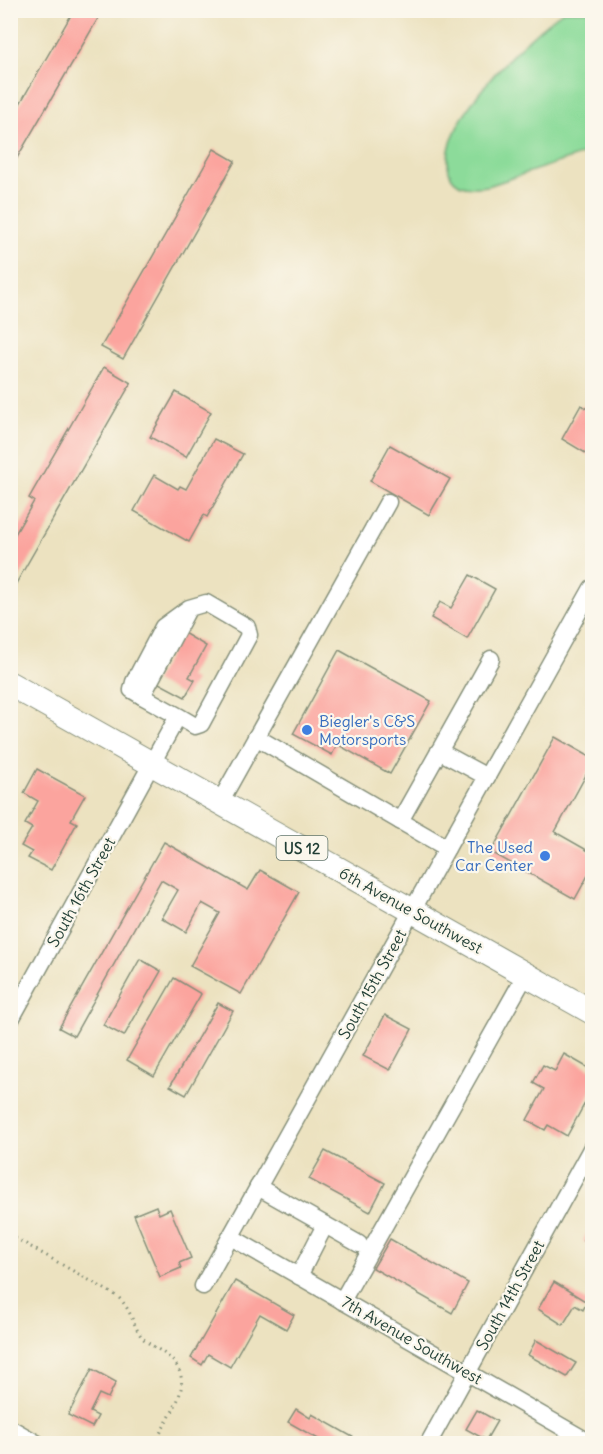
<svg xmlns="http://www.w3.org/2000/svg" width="603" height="1454" font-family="Delius,sans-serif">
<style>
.green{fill:#8cdb9a;stroke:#568c67;stroke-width:1.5}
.building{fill:#fba49e}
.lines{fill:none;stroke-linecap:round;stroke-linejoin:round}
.minor-casing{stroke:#86907a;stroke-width:19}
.highway-casing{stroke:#86907a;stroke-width:26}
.path{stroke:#86907a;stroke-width:3;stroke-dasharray:1.5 4.5;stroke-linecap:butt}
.minor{stroke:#fff;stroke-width:16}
.highway{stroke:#fff;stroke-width:24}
.shop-dot{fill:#3f7fe0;stroke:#fbf7ec;stroke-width:2}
.labels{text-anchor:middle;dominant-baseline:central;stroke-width:4.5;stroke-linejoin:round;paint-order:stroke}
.shield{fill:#fbf7ec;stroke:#61756b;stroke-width:1.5}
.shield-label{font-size:15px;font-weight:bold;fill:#1f3d34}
.shop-label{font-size:16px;fill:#366cbe;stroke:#fbf7ec;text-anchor:start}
.street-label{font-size:16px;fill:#1f3d34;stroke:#fbf7ec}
</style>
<rect width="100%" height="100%" fill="#fbf7ec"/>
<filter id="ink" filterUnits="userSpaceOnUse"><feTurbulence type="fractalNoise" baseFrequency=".0167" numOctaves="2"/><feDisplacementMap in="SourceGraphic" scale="12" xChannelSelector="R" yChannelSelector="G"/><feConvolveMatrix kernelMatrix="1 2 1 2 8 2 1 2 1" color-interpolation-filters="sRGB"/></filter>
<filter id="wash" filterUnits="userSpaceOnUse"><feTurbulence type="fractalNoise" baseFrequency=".008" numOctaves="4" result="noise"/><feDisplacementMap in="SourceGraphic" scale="24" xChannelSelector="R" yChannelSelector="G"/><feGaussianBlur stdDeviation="1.35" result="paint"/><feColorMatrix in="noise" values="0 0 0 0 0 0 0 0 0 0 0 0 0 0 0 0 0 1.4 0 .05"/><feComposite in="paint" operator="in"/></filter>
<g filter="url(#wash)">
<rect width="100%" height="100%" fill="#ece2c0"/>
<path class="green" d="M563,11H592V151L488,186C473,188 454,189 449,171C437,122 527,36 563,11Z"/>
<g id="blocks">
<g class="building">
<path d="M74,10H103L10,170V121Z"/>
<path d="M214,149L235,161L123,359L101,347Z"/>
<path d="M104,367L131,383L10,594V543L34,501L29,498Z"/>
<path d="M176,392L211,412L186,457L150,437Z"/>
<path d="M581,405L592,411V457L562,439Z"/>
<path d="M214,439L243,454L207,517L204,515L189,542L134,511L154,475L178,489L180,486L186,489Z"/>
<path d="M390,445L450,479L429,515L370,481Z"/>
<path d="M470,575L495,589L467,639L431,618L440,602L451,608Z"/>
<path d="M182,632L206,646L189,677L195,680L185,697L155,681Z"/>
<path d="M339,650L431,701L390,774L337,744L332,755L293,734Z"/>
<path d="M555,737L592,758V764L555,832L592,853V868L575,899L491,852Z"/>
<path d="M37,769L85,795L71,820L77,823L51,870L28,858L32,852L21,846L32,828L25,824L38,801L24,793Z"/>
<path d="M164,842L248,890L260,870L299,892L241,994L190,966L220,913L202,903L186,932L162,918L178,890L161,880L74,1036L59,1028Z"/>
<path d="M140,959L161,971L124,1036L103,1025Z"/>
<path d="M174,978L201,994L154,1076L127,1060Z"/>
<path d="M218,1003L233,1011L186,1095L170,1086Z"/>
<path d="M385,1015L412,1029L390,1070L363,1056Z"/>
<path d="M564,1054L592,1070V1090L567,1136L548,1125L545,1130L527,1120L544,1089L533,1083L543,1065L555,1071Z"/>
<path d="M325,1151L385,1183L370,1212L309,1179Z"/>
<path d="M156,1206L159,1214L170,1209L191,1258L179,1263L181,1268L160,1277L134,1215Z"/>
<path d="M592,1223V1246L583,1241Z"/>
<path d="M390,1239L468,1283L452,1313L373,1268Z"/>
<path d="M235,1281L294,1315L286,1329L260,1314L230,1367L208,1354L202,1365L191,1358Z"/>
<path d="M554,1282L587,1302L583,1310L575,1305L563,1325L538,1309Z"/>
<path d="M536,1340L576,1363L567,1377L528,1355Z"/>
<path d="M92,1369L116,1382L108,1398L99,1394L90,1412L98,1416L92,1427L68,1415Z"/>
<path d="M296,1409L310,1418L312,1414L365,1444H327L288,1422Z"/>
<path d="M477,1410L497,1421L486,1440L466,1429Z"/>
</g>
</g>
</g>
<g filter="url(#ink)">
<use href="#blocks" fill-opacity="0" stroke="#86907a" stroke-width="1.5"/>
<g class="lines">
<defs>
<g id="minor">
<path d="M142,696L187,611"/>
<path d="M256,737L400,821L491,659"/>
<path d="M439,751L487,777"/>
<path d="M220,802L388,502"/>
<path d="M400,821L447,848"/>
<path d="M10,1021L178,716L195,726L201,724L249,635L247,627L206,603L189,608L163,627L134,682L132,690L142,696L178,716"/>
<path d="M258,1187L359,1244"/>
<path d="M231,1237L592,1444"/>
<path d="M299,1276L325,1225"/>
<path d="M203,1286L592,588"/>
<path d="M342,1301L526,974"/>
<path d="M10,1428L38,1444"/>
<path d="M428,1444L592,1147"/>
</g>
<path id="highway" d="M10,684L592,1012"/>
</defs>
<use href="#minor" class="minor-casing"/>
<use href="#highway" class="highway-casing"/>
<path class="path" d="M10,1235L117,1296C132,1310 131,1321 141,1336C148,1345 162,1350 171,1359C198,1385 166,1417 155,1444"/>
<use href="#minor" class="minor"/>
<use href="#highway" class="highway"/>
</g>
</g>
<g class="shop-dot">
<circle cx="307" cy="730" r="6"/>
<circle cx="545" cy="856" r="6"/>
</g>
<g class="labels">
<rect class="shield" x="276.5" y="836" width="51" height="24" rx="4.5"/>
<g class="shield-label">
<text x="302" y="848">US 12</text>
</g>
<g class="shop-label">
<text x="319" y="721">Biegler's C&amp;S<tspan x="319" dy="18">Motorsports</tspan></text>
<text x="533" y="847" text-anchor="end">The Used<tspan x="533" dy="18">Car Center</tspan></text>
</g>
<g class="street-label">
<text transform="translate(81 892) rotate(-61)">South 16th Street</text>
<text transform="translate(411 910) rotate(29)">6th Avenue Southwest</text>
<text transform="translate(372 984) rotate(-61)">South 15th Street</text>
<text transform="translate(510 1295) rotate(-61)">South 14th Street</text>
<text transform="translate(412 1340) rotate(30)">7th Avenue Southwest</text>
</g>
</g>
<rect width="603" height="1454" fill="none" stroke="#fbf7ec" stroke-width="36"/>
</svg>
